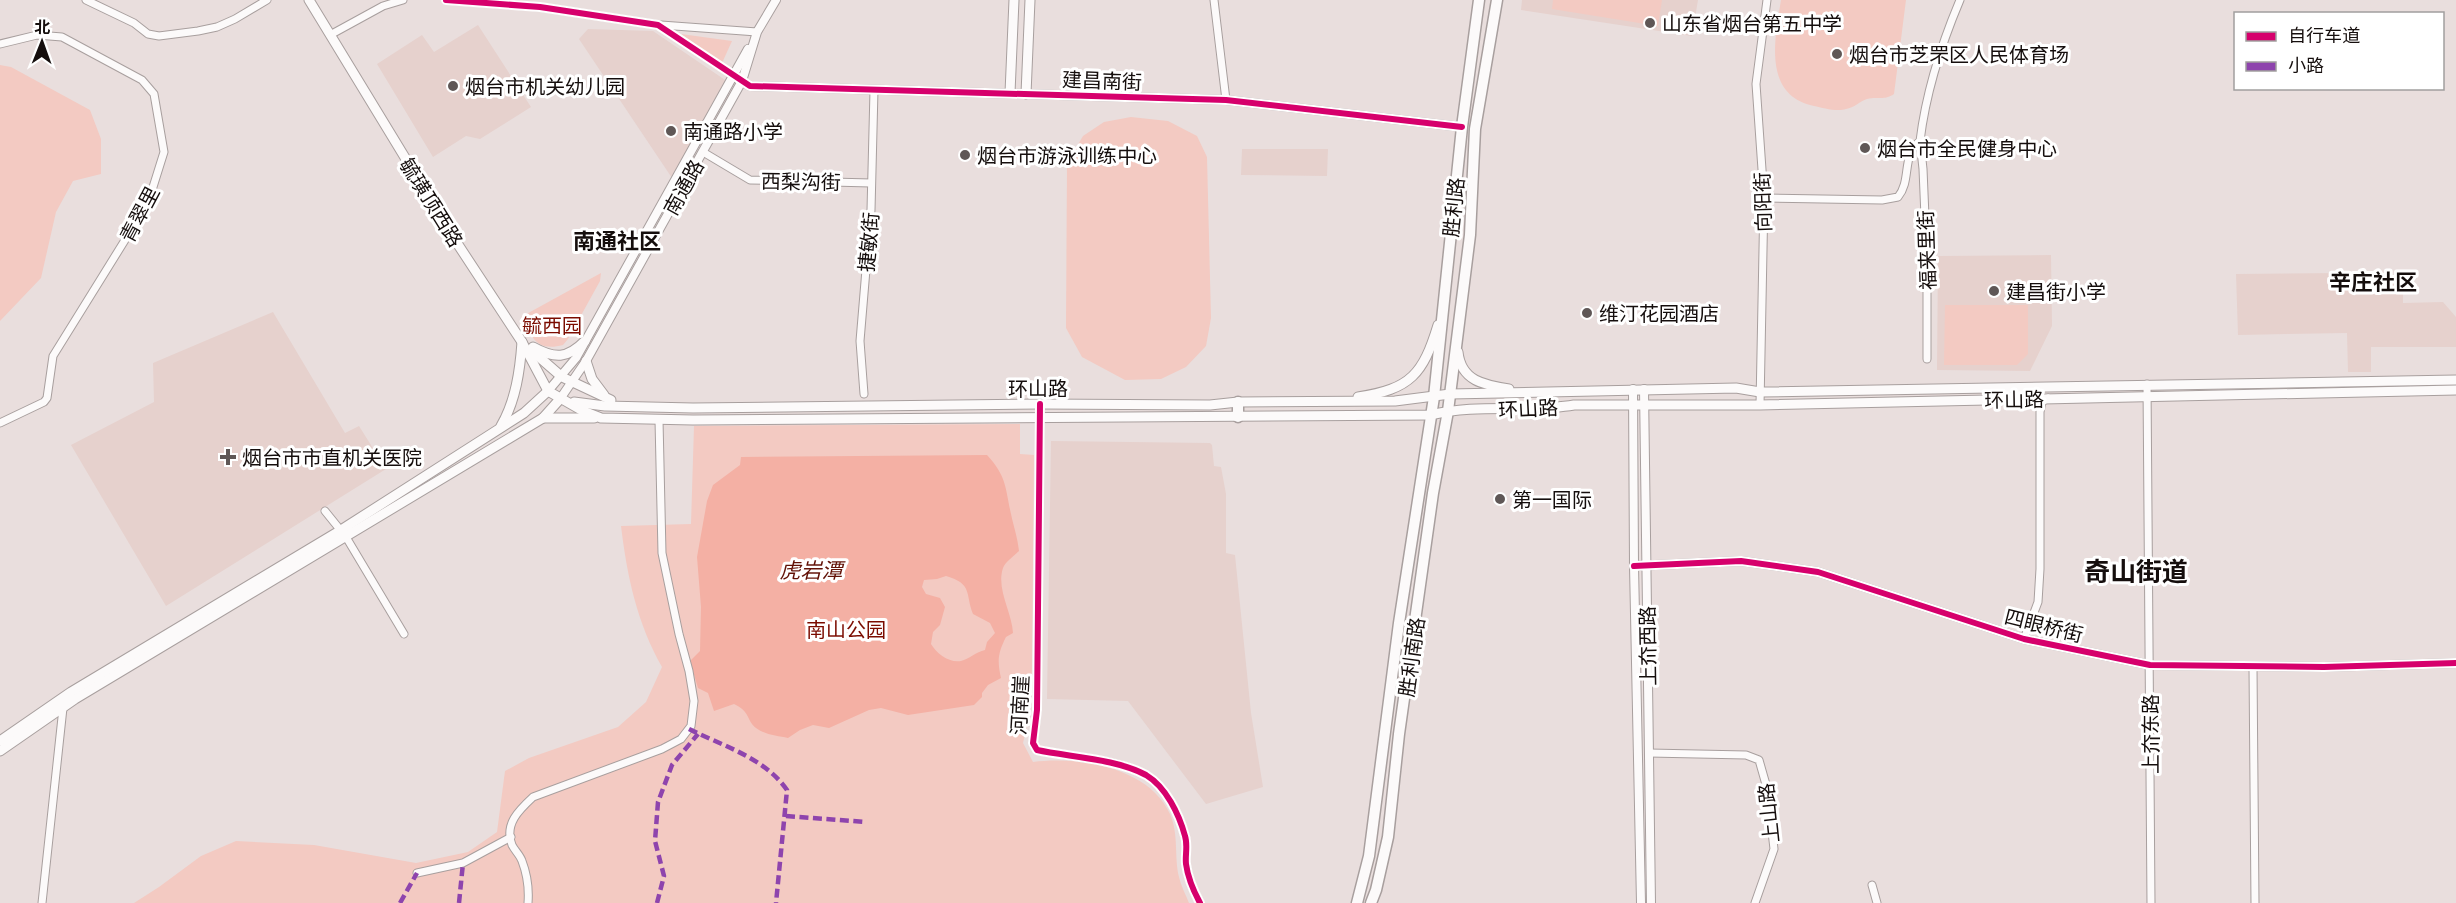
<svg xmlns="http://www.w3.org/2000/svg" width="2456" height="903" font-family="'Exo 2','Noto Sans SC',sans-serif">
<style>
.built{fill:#e6d1cd}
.green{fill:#f3cac2}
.water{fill:#f4b0a4;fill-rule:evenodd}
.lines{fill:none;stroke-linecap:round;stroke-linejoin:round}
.minor-casing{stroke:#a89f9e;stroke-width:9}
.tertiary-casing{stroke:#a89f9e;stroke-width:10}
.secondary-casing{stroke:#a89f9e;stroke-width:11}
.primary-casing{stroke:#a89f9e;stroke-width:13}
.minor{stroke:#fcfafa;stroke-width:7}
.tertiary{stroke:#fcfafa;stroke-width:8}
.secondary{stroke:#fcfafa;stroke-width:9}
.primary{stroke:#fcfafa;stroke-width:10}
.quiet{stroke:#8e44ad;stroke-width:4.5;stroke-dasharray:9 4.5;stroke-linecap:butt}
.cycleway-casing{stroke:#fff;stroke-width:10}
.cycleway{stroke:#d6006c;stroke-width:6}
.poi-dot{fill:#5f5756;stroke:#fff;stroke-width:2}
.labels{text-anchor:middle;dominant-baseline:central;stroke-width:6;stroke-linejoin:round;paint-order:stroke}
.poi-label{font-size:20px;fill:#150e0d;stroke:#fff;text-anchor:start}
.street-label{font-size:20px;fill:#150e0d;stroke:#fff}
.park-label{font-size:20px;fill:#7b0c00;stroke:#fff}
.water-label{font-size:21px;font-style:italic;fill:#621106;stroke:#fff}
.quarter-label{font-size:22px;font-weight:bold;fill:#150e0d;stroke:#fff}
.district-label{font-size:26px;font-weight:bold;fill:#150e0d;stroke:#fff}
</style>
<rect width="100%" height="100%" fill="#e9dedd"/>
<g class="built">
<path d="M1522,0H1698L1692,36L1521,10Z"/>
<path d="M478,25L531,107L480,139L466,136L433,157L377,64L422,35L434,52Z"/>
<path d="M588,29L653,31L731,84L672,178L579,39Z"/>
<path d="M1242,149H1328L1327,176L1241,175Z"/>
<path d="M2051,255L2052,326L2030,371L1937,370L1938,256Z"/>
<path d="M2342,273L2403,280V303L2443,302L2456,317V347H2371V372H2348L2347,333L2238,335L2236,274Z"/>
<path d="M273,312L345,433L359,426L386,469L166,606L71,445L154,402L153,363Z"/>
<path d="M1051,441L1210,443L1212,445L1214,466L1221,467L1226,494V553L1235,555L1251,713L1263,787L1206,804L1128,701L1047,699Z"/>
</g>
<g class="green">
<path d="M1553,0H1662L1658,26L1552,9Z"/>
<path d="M1781,0H1906L1894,94C1884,101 1878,96 1867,99C1860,101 1854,108 1846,109C1837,112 1823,108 1814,106C1762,95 1775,38 1781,0Z"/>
<path d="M681,34L732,41L722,63Z"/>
<path d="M0,65L11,67L90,110L101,139V174L73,181L56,212L41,278L0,321Z"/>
<path d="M1131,117L1168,121L1197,136L1207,157L1211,318L1206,346L1186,367L1161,379L1125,380L1082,357L1066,328L1067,163L1083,136L1104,122Z"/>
<path d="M601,273L600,281L568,339L563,345C536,352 532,337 521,317Z"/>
<path d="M1945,305H2028V354L2017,365H1944Z"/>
<path d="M1020,424V454L1034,455L1032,667L1030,713L1023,743L1033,762C1078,756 1149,767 1170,814C1179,834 1174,857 1179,877C1181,886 1186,895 1189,903H134L159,887L201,856L236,841L314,845L416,863L468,852L497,832L505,771L529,758L618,727L646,702L662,667C637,623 627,576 621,526L691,524L694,426Z"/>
</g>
<path class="water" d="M987,455C1007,477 1005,487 1011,514C1014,528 1017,535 1019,551C1014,556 1005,562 1003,568C996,589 1012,612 1013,633L1006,637C998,653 997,660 1001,678L988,685L982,693V697L974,705L908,715L881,708L869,710L829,728L813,725L800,730L788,738C778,736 765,735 756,728C746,720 751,712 734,704L714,711L708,693L698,688L690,661L700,651L701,607L697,557L707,501L713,485L740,465L741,457ZM946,576C973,584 965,593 973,614L990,623L995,633L987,642L985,650C976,652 969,659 961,661C949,663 937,654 931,644L933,632L940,625L945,607L940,598L926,594L922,587L924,580L937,579Z"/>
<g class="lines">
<defs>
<g id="minor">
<path d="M86,0L134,23L148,34L159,36L198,31L217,27L235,19L267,0"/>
<path d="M446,0L540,7L658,25L742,81"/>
<path d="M1214,0L1226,100"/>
<path d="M661,25L757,32"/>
<path d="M330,35L383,6L403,0"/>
<path d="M0,44L37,35L62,37L142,80L154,94L164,152L148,203L53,356L47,398L44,402L0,423"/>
<path d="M1920,141L1923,169L1927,265V359"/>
<path d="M703,152L750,180L871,183"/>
<path d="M1764,198L1882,200L1898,197C1912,180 1901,155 1920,141C1926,92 1941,45 1960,0"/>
<path d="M2147,384L2151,903"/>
<path d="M864,394L860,341L871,210L874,90"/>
<path d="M1040,404L1037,710L1033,743L1037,750C1070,757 1117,759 1146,775C1166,787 1179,814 1185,836C1188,845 1185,855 1186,864C1188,879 1193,890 1200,903"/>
<path d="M1760,405L1764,198L1756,84L1767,0"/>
<path d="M325,511L346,537L404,634"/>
<path d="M2024,639L2038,602L2040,569V412L2042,402L2048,398"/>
<path d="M2253,667L2255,903"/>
<path d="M1649,753L1746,755L1759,760L1767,788L1774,849L1755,903"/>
<path d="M417,873L463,863L511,837"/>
<path d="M1872,885L1877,903"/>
<path d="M42,903L63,708L62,705"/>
<path d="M528,903C529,890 527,874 522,861C520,855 515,851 512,845C504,824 519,810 533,797L662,749L681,739L691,726L694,701L689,671L679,634L662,553L659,420"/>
</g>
<g id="tertiary">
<path d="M742,81L750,86L1226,100L1462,127"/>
<path d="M1633,389L1634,566L1641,903"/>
<path d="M1644,389L1651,903"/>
<path d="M548,391L576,358L748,49"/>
<path d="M560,399L586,361L742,81L757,32L776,0"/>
<path d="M1634,566L1741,561L1818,572L2024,639L2150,665L2324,667L2456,663"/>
</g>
<g id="secondary">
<path d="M309,0L457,243L522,342L548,391L583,411L601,418L693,420L1431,415C1477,403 1527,413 1574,405H1760L2456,390"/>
<path d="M1010,93L1014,0"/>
<path d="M1026,94L1030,0"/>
<path d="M533,347C555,359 567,359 585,341"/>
<path d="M531,350L562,377L611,400"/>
<path d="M1458,352C1461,381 1484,385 1509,389"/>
<path d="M586,361L592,379L604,395"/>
<path d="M1358,397C1411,389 1423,374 1438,325"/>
<path d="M574,402L605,406L693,408L1040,404L1210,405L1238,402L1395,401L1450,394L1736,388L1760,392L2456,380"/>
<path d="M543,418H594"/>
<path d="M501,426C516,400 520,370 522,342"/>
<path d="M0,741L71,692L341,530L524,413L548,391"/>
<path d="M0,751L75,699L543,418L560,399"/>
</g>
<g id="primary">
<path d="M1238,402V417"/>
<path d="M1357,903L1369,856L1399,623L1434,397L1462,127L1479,0"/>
<path d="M1371,903L1376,890L1388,837L1399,734L1433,493L1448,411L1470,235L1475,129L1497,0"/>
</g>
</defs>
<use href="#minor" class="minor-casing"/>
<use href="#tertiary" class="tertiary-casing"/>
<use href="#secondary" class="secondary-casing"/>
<use href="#primary" class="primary-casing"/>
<use href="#minor" class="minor"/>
<use href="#tertiary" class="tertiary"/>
<use href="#secondary" class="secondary"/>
<use href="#primary" class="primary"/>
<g class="quiet">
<path d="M689,729C723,746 765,758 787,790L776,903"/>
<path d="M786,816L865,822"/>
<path d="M400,903L417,873"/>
<path d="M459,903L463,863"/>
<path d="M657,903L664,876L655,841L658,802L672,765L698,734"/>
</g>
<defs>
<g id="cycleway">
<path d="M446,0L540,7L658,25L750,86L1226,100L1462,127"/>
<path d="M1040,404L1037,710L1033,743L1037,750C1070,757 1117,759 1146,775C1166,787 1179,814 1185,836C1188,845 1185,855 1186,864C1188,879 1193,890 1200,903"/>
<path d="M1634,566L1741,561L1818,572L2024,639L2150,665L2324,667L2456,663"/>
</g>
</defs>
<use href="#cycleway" class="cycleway-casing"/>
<use href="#cycleway" class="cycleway"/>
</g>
<g class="poi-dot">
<circle cx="1650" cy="23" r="6"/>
<circle cx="1837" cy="54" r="6"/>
<circle cx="453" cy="86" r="6"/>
<circle cx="671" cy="131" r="6"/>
<circle cx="1865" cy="148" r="6"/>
<circle cx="965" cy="155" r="6"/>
<circle cx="1994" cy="291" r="6"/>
<circle cx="1587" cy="313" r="6"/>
<path d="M225 448h6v6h6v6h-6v6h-6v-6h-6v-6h6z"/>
<circle cx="1500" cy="499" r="6"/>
</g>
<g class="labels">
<g class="poi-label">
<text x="1662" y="23">山东省烟台第五中学</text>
<text x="1849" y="54">烟台市芝罘区人民体育场</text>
<text x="465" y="86">烟台市机关幼儿园</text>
<text x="683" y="131">南通路小学</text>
<text x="1877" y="148">烟台市全民健身中心</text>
<text x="977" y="155">烟台市游泳训练中心</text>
<text x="2006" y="291">建昌街小学</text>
<text x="1599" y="313">维汀花园酒店</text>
<text x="242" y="457">烟台市市直机关医院</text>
<text x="1512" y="499">第一国际</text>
</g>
<g class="street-label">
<text transform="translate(1102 80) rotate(2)">建昌南街</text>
<text transform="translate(801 181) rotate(1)">西梨沟街</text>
<text transform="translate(683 187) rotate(-61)">南通路</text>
<text transform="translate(432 202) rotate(58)">毓璜顶西路</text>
<text transform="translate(1762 202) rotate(-92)">向阳街</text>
<text transform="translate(1453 207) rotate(-84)">胜利路</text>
<text transform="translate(139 214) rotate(-62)">青翠里</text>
<text transform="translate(868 242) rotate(-85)">捷敏街</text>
<text transform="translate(1926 250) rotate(-92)">福来里街</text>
<text x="1038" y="388">环山路</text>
<text transform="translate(2014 399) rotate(-1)">环山路</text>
<text transform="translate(1528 408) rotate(-3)">环山路</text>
<text transform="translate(2044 625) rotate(14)">四眼桥街</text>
<text transform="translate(1647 646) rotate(-91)">上夼西路</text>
<text transform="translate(1411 657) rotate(-82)">胜利南路</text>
<text transform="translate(1019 705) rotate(-87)">河南崖</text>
<text transform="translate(2150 734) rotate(-90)">上夼东路</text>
<text transform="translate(1768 813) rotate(-96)">上山路</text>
</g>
<g class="park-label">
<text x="552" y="325">毓西园</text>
<text x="846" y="629">南山公园</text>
</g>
<g class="water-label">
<text x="811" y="569">虎岩潭</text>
</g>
<g class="quarter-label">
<text x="617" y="240">南通社区</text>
<text x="2373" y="281">辛庄社区</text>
</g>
<g class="district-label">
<text x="2136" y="570">奇山街道</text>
</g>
</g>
<rect x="2234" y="12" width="210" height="78" fill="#ffffff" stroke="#a19f9e" stroke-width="1.5"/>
<rect x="2246" y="32" width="30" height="9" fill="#d6006c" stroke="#a19f9e" stroke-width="1.5"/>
<text x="2288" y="42" font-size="18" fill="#150e0d">自行车道</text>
<rect x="2246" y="62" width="30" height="9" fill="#8e44ad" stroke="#a19f9e" stroke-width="1.5"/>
<text x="2288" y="72" font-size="18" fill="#150e0d">小路</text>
<g transform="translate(42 42) rotate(1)" stroke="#ffffff" stroke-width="4.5" paint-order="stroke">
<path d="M0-4.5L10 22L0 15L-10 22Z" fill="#150e0d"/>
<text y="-9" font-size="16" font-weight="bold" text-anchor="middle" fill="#150e0d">北</text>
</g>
</svg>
